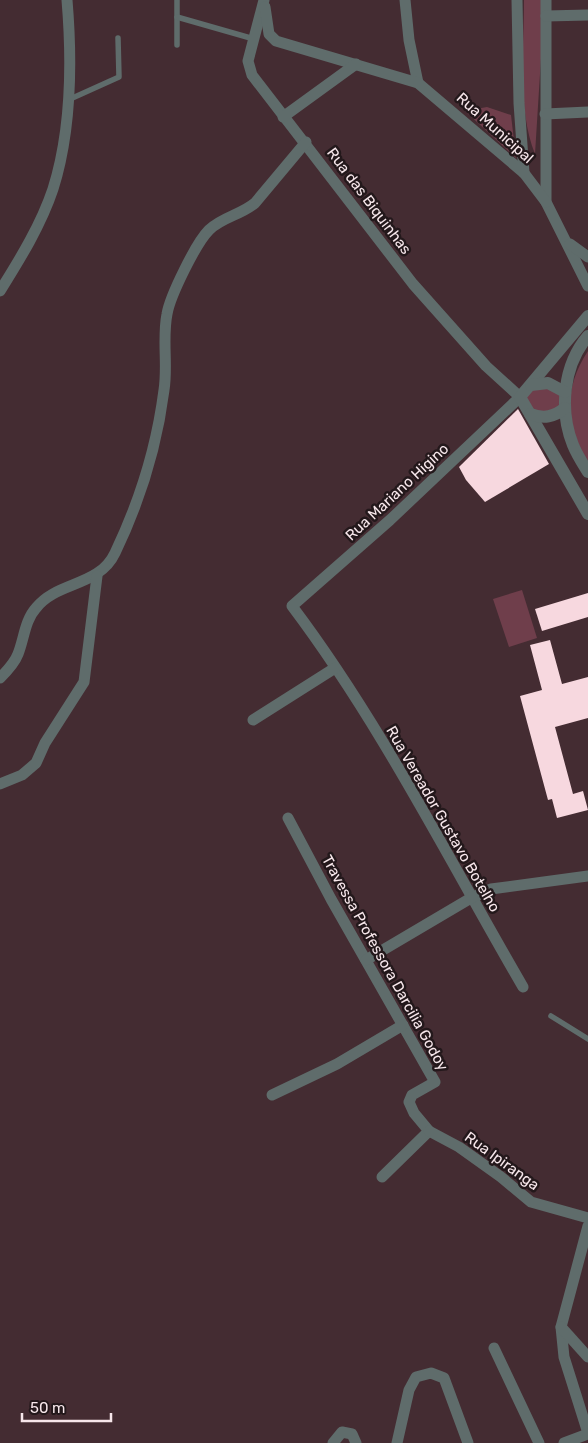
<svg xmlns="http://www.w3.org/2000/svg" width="588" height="1443" font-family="Rubik,sans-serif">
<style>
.green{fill:#6f3e4b}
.building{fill:#f7d8df}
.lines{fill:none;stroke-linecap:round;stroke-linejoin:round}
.service{stroke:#5f6c6b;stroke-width:5.5}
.minor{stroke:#5f6c6b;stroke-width:11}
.tertiary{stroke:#5f6c6b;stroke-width:12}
.labels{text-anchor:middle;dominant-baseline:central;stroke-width:5;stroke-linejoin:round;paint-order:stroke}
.street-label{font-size:15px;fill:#f7e7eb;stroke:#23181b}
</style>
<rect width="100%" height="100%" fill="#442c32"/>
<g class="green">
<path d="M524,0H541V58L535,154C517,108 524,50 524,0Z"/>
<path d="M487,107L511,115L516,158L465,111Z"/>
<path d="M588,351V463C565,424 563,389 588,351Z"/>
<path d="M539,385L562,393V407L556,411L532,412L523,396Z"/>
<path d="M522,590L537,638L509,647L493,599Z"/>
</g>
<g class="building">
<path d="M518,409L549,464L485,502L466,480L459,467Z"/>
<path d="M588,593V617L542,631L535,609Z"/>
<path d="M550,640L562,684L588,677V718L555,727L573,794L583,791L588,810L557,818L552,799L548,800L520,696L542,690L530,645Z"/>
</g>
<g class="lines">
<g class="service">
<path d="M177,0V45"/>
<path d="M177,17L254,39"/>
<path d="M68,100L119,77L118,38"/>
<path d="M551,1016L588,1039"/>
</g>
<g class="minor">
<path d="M264,0L248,61L252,75L413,284L486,366L520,397L390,520L292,606C381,724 449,860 523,987"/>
<path d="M405,0L409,40L418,83"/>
<path d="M517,0L519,103L524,173"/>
<path d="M546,0V202L588,286"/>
<path d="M265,7L269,34L276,41L418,83L524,173L546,202"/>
<path d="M546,16L588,15"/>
<path d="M545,114L588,112"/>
<path d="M283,117L356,64"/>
<path d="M570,244L588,257"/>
<path d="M0,291C20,259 41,225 53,189C71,132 72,60 67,0"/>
<path d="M0,678C7,671 15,662 18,654C24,639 25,620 36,608C57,581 99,587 115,553C139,503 157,445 164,390C168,365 162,339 167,314C170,296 196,243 209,230C222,217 241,215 255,203L306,142"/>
<path d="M253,720L335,668"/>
<path d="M0,784L22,775L36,763L45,743L84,682L97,576"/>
<path d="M288,818L331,899L435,1082L412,1095L409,1102L414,1113L429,1131L382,1177"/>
<path d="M366,960L471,898L491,889L588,876"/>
<path d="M272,1095L337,1064L403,1025"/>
<path d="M429,1131L459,1147L501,1177L531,1202L588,1218"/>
<path d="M588,1226L561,1327L564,1357L588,1433"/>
<path d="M561,1327L588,1357"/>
<path d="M494,1348L539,1443"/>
<path d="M333,1443L342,1432L352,1434L356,1443"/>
<path d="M397,1443L409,1390L416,1377L431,1373L444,1378L468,1443"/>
<path d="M564,1443L588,1434"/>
</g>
<g class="tertiary">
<path d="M588,316L520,397L588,514"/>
<path d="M588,336C563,365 559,410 573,445C577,455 583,464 588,472"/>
<path d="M531,385L548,383L565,392"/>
<path d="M530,414C544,419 554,417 565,408"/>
</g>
</g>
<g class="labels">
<g class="street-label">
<text transform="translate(495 128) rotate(42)">Rua Municipal</text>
<text transform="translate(369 201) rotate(53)">Rua das Biquinhas</text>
<text transform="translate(397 492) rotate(-43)">Rua Mariano Higino</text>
<text transform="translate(443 819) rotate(60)">Rua Vereador Gustavo Botelho</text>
<text transform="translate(385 963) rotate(61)">Travessa Professora Darcilia Godoy</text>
<text transform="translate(502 1161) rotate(36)">Rua Ipiranga</text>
</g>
</g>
<path d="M22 1413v8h89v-8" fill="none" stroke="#f7e7eb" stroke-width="2.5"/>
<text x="30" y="1413" font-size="15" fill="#f7e7eb" stroke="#23181b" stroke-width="4" paint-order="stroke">50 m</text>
</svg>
